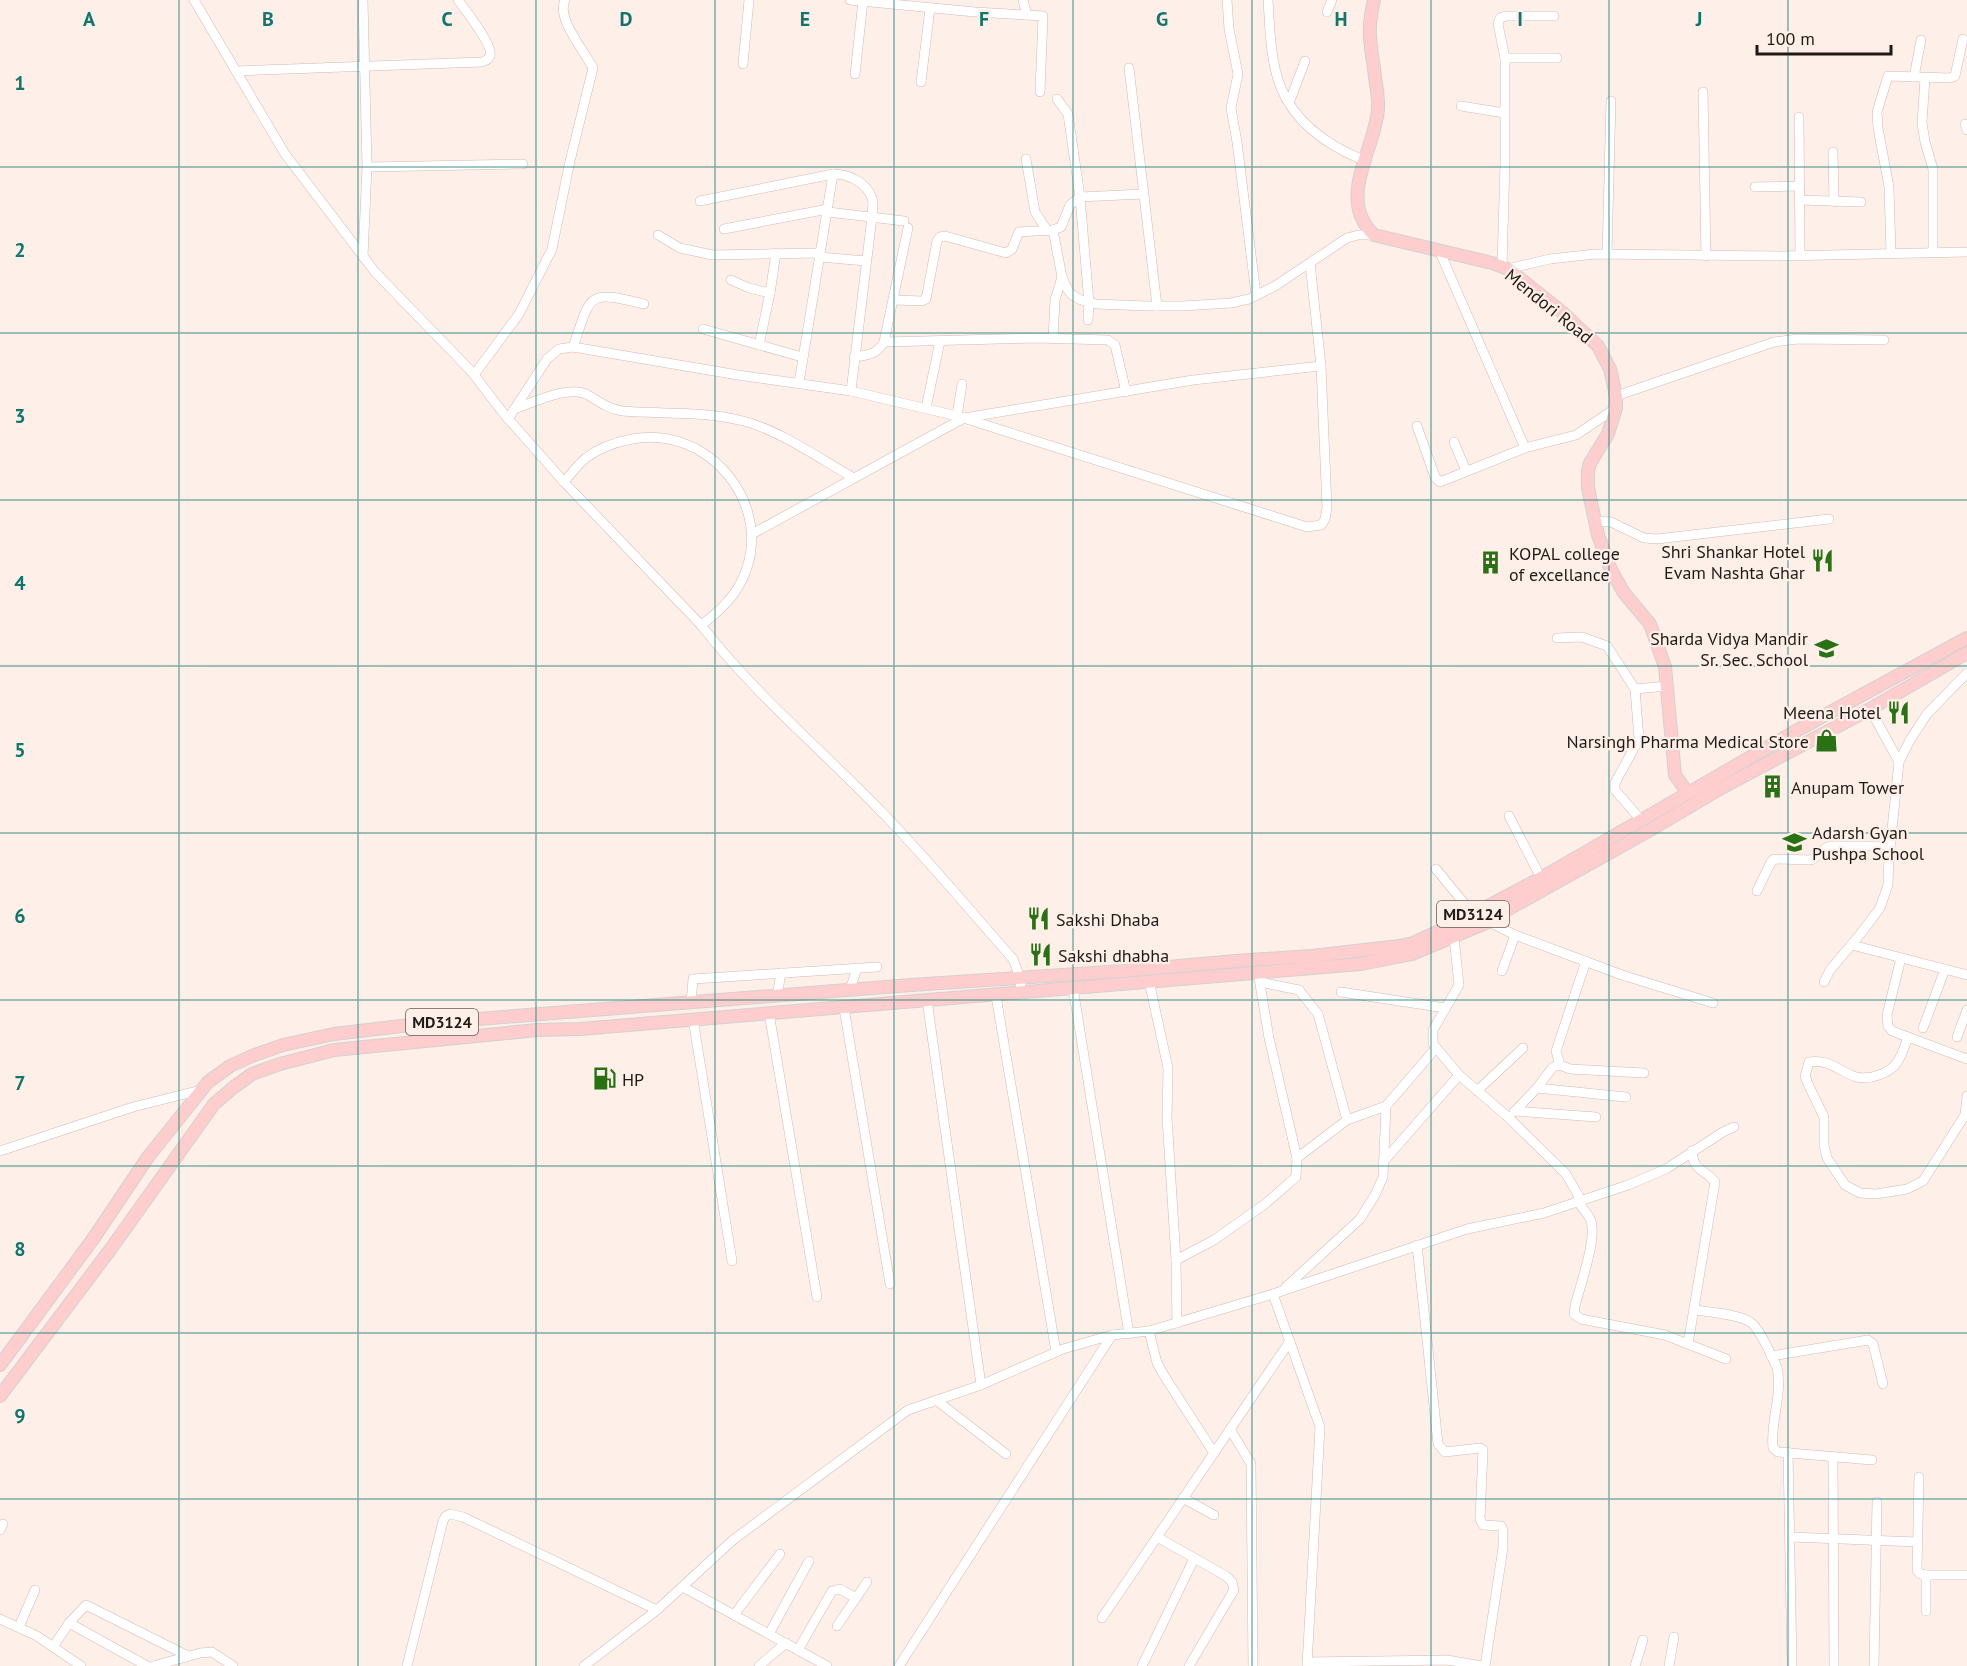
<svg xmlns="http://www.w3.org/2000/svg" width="1967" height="1666" font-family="'PT Sans',sans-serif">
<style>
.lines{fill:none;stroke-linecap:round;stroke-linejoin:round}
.minor-casing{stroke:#cfbbb5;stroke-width:10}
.major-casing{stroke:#d3d1d1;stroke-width:14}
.minor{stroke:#fff;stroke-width:9}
.major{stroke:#fdcecd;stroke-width:12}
.grid{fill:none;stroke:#0f766e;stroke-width:1.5;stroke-opacity:0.55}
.labels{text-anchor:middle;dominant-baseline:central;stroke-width:4.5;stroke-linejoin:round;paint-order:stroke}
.shield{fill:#ffefe9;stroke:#645b57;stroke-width:1.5}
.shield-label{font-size:16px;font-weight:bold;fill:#211b18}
.street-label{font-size:18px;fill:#211b18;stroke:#ffefe9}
.poi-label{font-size:18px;fill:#211b18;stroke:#ffefe9;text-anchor:start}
.grid-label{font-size:20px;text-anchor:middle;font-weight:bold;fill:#0f766e;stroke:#ffefe9;stroke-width:4.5;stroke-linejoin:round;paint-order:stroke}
</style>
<rect width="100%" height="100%" fill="#ffefe9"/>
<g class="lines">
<defs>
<g id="minor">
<path d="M194,0L285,154L375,272L471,371L504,414L564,482L701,625C753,692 817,746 876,806C924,855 968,908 1013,959L1020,978L1021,992"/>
<path d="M363,0L367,167L363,257"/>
<path d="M850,0L975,12L1043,16L1040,92"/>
<path d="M1023,0L1027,15"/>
<path d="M1227,0L1229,29L1238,74L1231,108L1237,142L1256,295"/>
<path d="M1268,0C1270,28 1270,61 1281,88C1296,124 1329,146 1363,160"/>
<path d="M1327,12L1332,0"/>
<path d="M1505,58H1557"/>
<path d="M743,64L749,0"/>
<path d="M1129,68L1157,306"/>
<path d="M236,71L482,62C486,61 488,60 490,56C494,46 465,10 458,0"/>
<path d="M855,74L863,1"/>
<path d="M1914,77L1921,40"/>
<path d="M1925,78L1922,123L1925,142L1933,169V252"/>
<path d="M921,82L930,8"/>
<path d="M1703,92L1706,256"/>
<path d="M1057,99L1068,114L1080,197L1089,303L1088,320"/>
<path d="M1289,103L1305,61"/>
<path d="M1461,106L1504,113"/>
<path d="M1799,117L1800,256"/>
<path d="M1965,124L1967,130"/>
<path d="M1833,152L1834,202"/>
<path d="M1026,159L1035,212L1047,230"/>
<path d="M367,167L523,164"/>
<path d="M1755,187L1800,186"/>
<path d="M1800,200L1861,202"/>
<path d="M700,201L833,174C849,174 866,182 872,198C874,204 872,211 872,217L851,391"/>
<path d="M828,212L904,221"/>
<path d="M724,229L828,209"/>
<path d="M1053,230L1062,277L1068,290L1072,295L1081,300L1096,304L1147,306H1183L1231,303L1249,299L1275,286L1347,238L1358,235H1374"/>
<path d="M658,235L680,248L712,255L820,253"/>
<path d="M1439,250L1525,448"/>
<path d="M1891,253L1889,187L1878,128L1877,112L1888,76L1950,78L1955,76L1963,39"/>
<path d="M1607,254L1611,101"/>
<path d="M819,257L866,261"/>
<path d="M1502,267L1505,162V58L1498,24L1500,18L1506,16H1554"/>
<path d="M1508,269L1550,259L1595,254L1782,256L1967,252"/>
<path d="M731,280L749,288L770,293"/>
<path d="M894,300L922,301L926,299L937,241L940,237L945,236L1006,253L1012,249L1019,232L1053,230L1061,227L1070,205L1080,197L1143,194"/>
<path d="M703,329L802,357"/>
<path d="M1053,338L1055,300L1062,277"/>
<path d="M884,342L1037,338L1108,340L1115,345L1126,392"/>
<path d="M759,345L770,293L776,253"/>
<path d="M573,347C592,293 586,290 644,304"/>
<path d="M854,357C868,355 876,355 884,342L908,228"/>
<path d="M474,375L519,314L552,249L570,161L593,68C584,50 556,19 565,0"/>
<path d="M799,383L833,174"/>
<path d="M1616,396L1774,342L1798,339L1884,340"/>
<path d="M926,408L940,341"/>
<path d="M514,409C533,403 569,384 588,395C601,403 607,408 622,411C662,414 704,411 743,421C777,429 822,460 854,478"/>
<path d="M957,416L962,384"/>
<path d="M508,419L547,359L559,349L573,347L738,375L851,391L957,416L1307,527L1321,525L1325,519L1327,508L1321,366L1310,263"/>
<path d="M1417,426L1435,477L1440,482L1525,448L1576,435L1616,408"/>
<path d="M1454,442L1466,471"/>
<path d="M564,482C571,474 578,464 586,458C599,448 616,442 632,439C708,424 776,505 743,578C734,598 719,612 701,625"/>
<path d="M1595,521L1611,522L1644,538L1657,539L1829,519"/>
<path d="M752,534L964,418L1193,380L1321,366"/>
<path d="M1557,638L1582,637L1607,646L1635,689L1668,686"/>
<path d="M1635,689L1639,739L1615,783V790L1641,820"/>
<path d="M1870,709L1899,762"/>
<path d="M1509,816L1541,878"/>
<path d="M1436,869L1473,914L1515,935L1622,975L1713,1003"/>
<path d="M1757,891L1771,862L1774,859L1811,860C1819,856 1822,848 1831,846H1890"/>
<path d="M1454,937L1459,985L1433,1030V1044L1459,1075L1508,1117L1566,1174L1581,1200"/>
<path d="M1852,945L1967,975"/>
<path d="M1901,958L1887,1015L1888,1026L1892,1031L1967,1059"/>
<path d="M1586,961L1556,1051L1560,1065L1570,1069L1644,1073"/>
<path d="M1502,971L1515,935"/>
<path d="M1258,972L1269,1038L1297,1158"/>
<path d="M1149,981L1168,1068L1167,1117L1176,1260"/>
<path d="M1260,982L1299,990L1318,1014L1347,1120"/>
<path d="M1824,982L1830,970L1858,937L1880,908L1888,885L1889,858L1899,762L1910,740L1927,714L1967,673"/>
<path d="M1073,988L1129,1334"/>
<path d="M850,990L857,968"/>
<path d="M1341,992L1445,1008"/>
<path d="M777,996L781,973"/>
<path d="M996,996L1056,1352"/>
<path d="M927,1000L981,1385"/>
<path d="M691,1003L693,979L877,967"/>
<path d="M844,1008L890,1284"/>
<path d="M769,1013L817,1297"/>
<path d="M693,1019L732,1261"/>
<path d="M1923,1028L1945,969"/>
<path d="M1908,1037C1901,1056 1899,1068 1879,1075C1846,1087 1839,1057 1809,1062L1805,1076L1808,1084L1824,1117V1145L1827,1158L1845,1185L1860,1193L1876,1194L1907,1189L1923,1181L1965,1115"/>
<path d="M1957,1037L1967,1010"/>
<path d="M1537,1088L1626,1097"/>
<path d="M1477,1091L1523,1048"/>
<path d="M1967,1096L1965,1115L1967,1117"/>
<path d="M1515,1111L1596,1117"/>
<path d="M1514,1112L1537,1088L1553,1067L1560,1065"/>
<path d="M0,1151L133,1107L201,1090"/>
<path d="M1384,1161L1459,1075"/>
<path d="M1577,1201C1582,1207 1588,1214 1591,1221C1597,1239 1580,1286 1575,1306L1574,1314L1581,1319L1665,1335L1726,1359"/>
<path d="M1417,1245L1438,1444L1445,1452L1480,1448L1483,1450L1480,1519L1483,1525L1501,1526L1503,1530V1548L1485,1666"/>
<path d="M1286,1287L1360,1219L1375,1195L1383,1177L1386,1106"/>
<path d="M1273,1294L1320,1427L1307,1666"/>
<path d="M1694,1310C1709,1312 1738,1314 1750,1322C1760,1328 1771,1356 1777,1367C1783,1394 1770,1421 1773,1448L1778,1452L1872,1460"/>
<path d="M1177,1323L1176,1260L1214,1240L1265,1204L1296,1177L1297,1158L1347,1120L1386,1106L1436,1048"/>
<path d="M1149,1331L1157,1363L1165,1377L1214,1453"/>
<path d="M1688,1344L1715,1182C1704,1168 1694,1173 1692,1151"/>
<path d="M1771,1356L1868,1340L1873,1344L1883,1384"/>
<path d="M936,1400L1006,1454"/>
<path d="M1230,1429L1251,1464L1253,1666"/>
<path d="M1788,1452L1792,1666"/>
<path d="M1833,1456L1834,1666"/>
<path d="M1919,1477L1917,1570L1920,1574L1926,1575H1967"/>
<path d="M1183,1498L1214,1515"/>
<path d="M0,1530L3,1524"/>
<path d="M1157,1537L1226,1576L1232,1582L1234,1590L1189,1666"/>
<path d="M1790,1537L1918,1542"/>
<path d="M683,1587L827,1666"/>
<path d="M1926,1611V1575"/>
<path d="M734,1615L780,1554"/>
<path d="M1102,1618L1290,1341"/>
<path d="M0,1619L37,1636L81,1666"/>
<path d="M69,1623L147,1666"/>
<path d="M837,1626L867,1582"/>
<path d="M19,1627L35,1590"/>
<path d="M769,1634L809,1561"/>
<path d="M53,1647L69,1623L86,1605L188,1656"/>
<path d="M798,1650L832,1591L840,1589L856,1598"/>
<path d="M1307,1662L1447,1660L1482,1666"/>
<path d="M153,1666L200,1653L212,1652L233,1666"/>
<path d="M407,1666L443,1521L446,1516L450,1514L463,1517L657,1610"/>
<path d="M584,1666L657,1610L733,1540L908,1410L981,1385L1063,1349L1112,1335L1149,1331L1273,1294L1467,1229L1544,1213L1628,1185L1666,1169L1723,1132L1734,1127"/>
<path d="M759,1666L786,1643"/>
<path d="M899,1666L1112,1335"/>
<path d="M1142,1666L1194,1559"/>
<path d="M1635,1666L1643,1640"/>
<path d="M1669,1666L1674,1637"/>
<path d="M1874,1666L1877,1502"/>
</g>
<g id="major">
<path d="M1374,0C1372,9 1370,18 1370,27C1369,40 1372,55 1374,68C1375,82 1379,96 1378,109C1375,150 1336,199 1374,235L1492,263L1508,269L1563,313L1598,346L1610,369L1616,396V408L1608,434L1590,463L1588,471V488L1598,535L1611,570L1624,593L1650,624L1665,667L1675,775L1687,792"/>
<path d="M0,1365L93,1239L148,1157L208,1082L230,1066L252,1056L283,1045L334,1034L427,1023L911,985L1123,971L1235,961L1312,956L1399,946L1413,943L1451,926L1541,878L1794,732L1967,638"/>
<path d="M0,1396L110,1250L214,1104L234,1087L252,1074L280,1064L334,1050L537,1030L580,1029L1361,964L1412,954L1488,922L1505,911L1645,833L1723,787L1870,709L1967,653"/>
</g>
</defs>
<use href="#minor" class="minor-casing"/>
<use href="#major" class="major-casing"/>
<use href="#minor" class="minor"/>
<use href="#major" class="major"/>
</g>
<path class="grid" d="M179,0V1666M358,0V1666M536,0V1666M715,0V1666M894,0V1666M1073,0V1666M1252,0V1666M1431,0V1666M1609,0V1666M1788,0V1666M0,167H1967M0,333H1967M0,500H1967M0,666H1967M0,833H1967M0,1000H1967M0,1166H1967M0,1333H1967M0,1499H1967"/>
<defs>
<symbol id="restaurant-bare" viewBox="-9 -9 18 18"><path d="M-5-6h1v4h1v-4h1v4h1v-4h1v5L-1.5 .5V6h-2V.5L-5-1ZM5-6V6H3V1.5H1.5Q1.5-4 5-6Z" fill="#287214" stroke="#ffefe9" stroke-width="2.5" paint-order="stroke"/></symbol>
<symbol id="building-bare" viewBox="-9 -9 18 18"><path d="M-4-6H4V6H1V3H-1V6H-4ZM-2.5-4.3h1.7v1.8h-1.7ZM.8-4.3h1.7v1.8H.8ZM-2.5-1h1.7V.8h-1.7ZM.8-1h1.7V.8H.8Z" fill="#287214" stroke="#ffefe9" stroke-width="2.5" paint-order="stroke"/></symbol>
<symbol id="school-bare" viewBox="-9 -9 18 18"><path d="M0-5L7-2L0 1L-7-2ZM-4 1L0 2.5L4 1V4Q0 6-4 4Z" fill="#287214" stroke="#ffefe9" stroke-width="2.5" paint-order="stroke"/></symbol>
<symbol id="shop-bare" viewBox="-9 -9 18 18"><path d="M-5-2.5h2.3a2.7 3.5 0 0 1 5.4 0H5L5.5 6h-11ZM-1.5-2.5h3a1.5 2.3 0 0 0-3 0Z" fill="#287214" stroke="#ffefe9" stroke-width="2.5" paint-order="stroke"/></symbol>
<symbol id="fuel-bare" viewBox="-9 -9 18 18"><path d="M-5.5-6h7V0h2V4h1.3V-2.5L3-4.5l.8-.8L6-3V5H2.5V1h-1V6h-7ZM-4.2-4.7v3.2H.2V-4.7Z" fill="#287214" stroke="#ffefe9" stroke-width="2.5" paint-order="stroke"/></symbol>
</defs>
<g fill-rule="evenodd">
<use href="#restaurant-bare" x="1806" y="544" width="33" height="33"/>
<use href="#building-bare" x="1474" y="546" width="33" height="33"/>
<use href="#school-bare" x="1810" y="632" width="33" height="33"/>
<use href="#restaurant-bare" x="1882" y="696" width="33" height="33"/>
<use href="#shop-bare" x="1810" y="724" width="33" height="33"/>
<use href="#building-bare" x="1756" y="770" width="33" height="33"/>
<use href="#school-bare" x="1778" y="826" width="33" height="33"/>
<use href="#restaurant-bare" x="1022" y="902" width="33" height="33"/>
<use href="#restaurant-bare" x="1024" y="938" width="33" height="33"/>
<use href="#fuel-bare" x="588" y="1062" width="33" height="33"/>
</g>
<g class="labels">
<g class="shield">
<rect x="1437" y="901" width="72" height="26" rx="4.5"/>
<rect x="406" y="1009" width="72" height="26" rx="4.5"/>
</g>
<g class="shield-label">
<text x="1473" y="914">MD3124</text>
<text x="442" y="1022">MD3124</text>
</g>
<g class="street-label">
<text transform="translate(1549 306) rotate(39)">Mendori Road</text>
</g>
<g class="poi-label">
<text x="1805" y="551" text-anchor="end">Shri Shankar Hotel<tspan x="1805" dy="21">Evam Nashta Ghar</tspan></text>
<text x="1509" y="553">KOPAL college<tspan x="1509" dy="21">of excellance</tspan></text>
<text x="1808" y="638" text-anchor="end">Sharda Vidya Mandir<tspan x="1808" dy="21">Sr. Sec. School</tspan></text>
<text x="1881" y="712" text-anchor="end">Meena Hotel</text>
<text x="1809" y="741" text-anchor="end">Narsingh Pharma Medical Store</text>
<text x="1791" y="787">Anupam Tower</text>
<text x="1812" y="832">Adarsh Gyan<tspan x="1812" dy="21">Pushpa School</tspan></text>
<text x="1056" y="919">Sakshi Dhaba</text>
<text x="1058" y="955">Sakshi dhabha</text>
<text x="622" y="1079">HP</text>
</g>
</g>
<g class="grid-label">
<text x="89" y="26">A</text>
<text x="268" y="26">B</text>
<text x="447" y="26">C</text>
<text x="626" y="26">D</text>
<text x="805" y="26">E</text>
<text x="984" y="26">F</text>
<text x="1162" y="26">G</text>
<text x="1341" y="26">H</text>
<text x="1520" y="26">I</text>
<text x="1699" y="26">J</text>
<text x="20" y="90">1</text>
<text x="20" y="257">2</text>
<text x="20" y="423">3</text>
<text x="20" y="590">4</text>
<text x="20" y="757">5</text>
<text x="20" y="923">6</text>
<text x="20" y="1090">7</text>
<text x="20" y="1256">8</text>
<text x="20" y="1423">9</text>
</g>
<path d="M1757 45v9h134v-9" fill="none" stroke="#211b18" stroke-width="3"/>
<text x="1766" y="45" font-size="18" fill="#211b18" stroke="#ffefe9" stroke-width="4.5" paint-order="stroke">100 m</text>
</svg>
